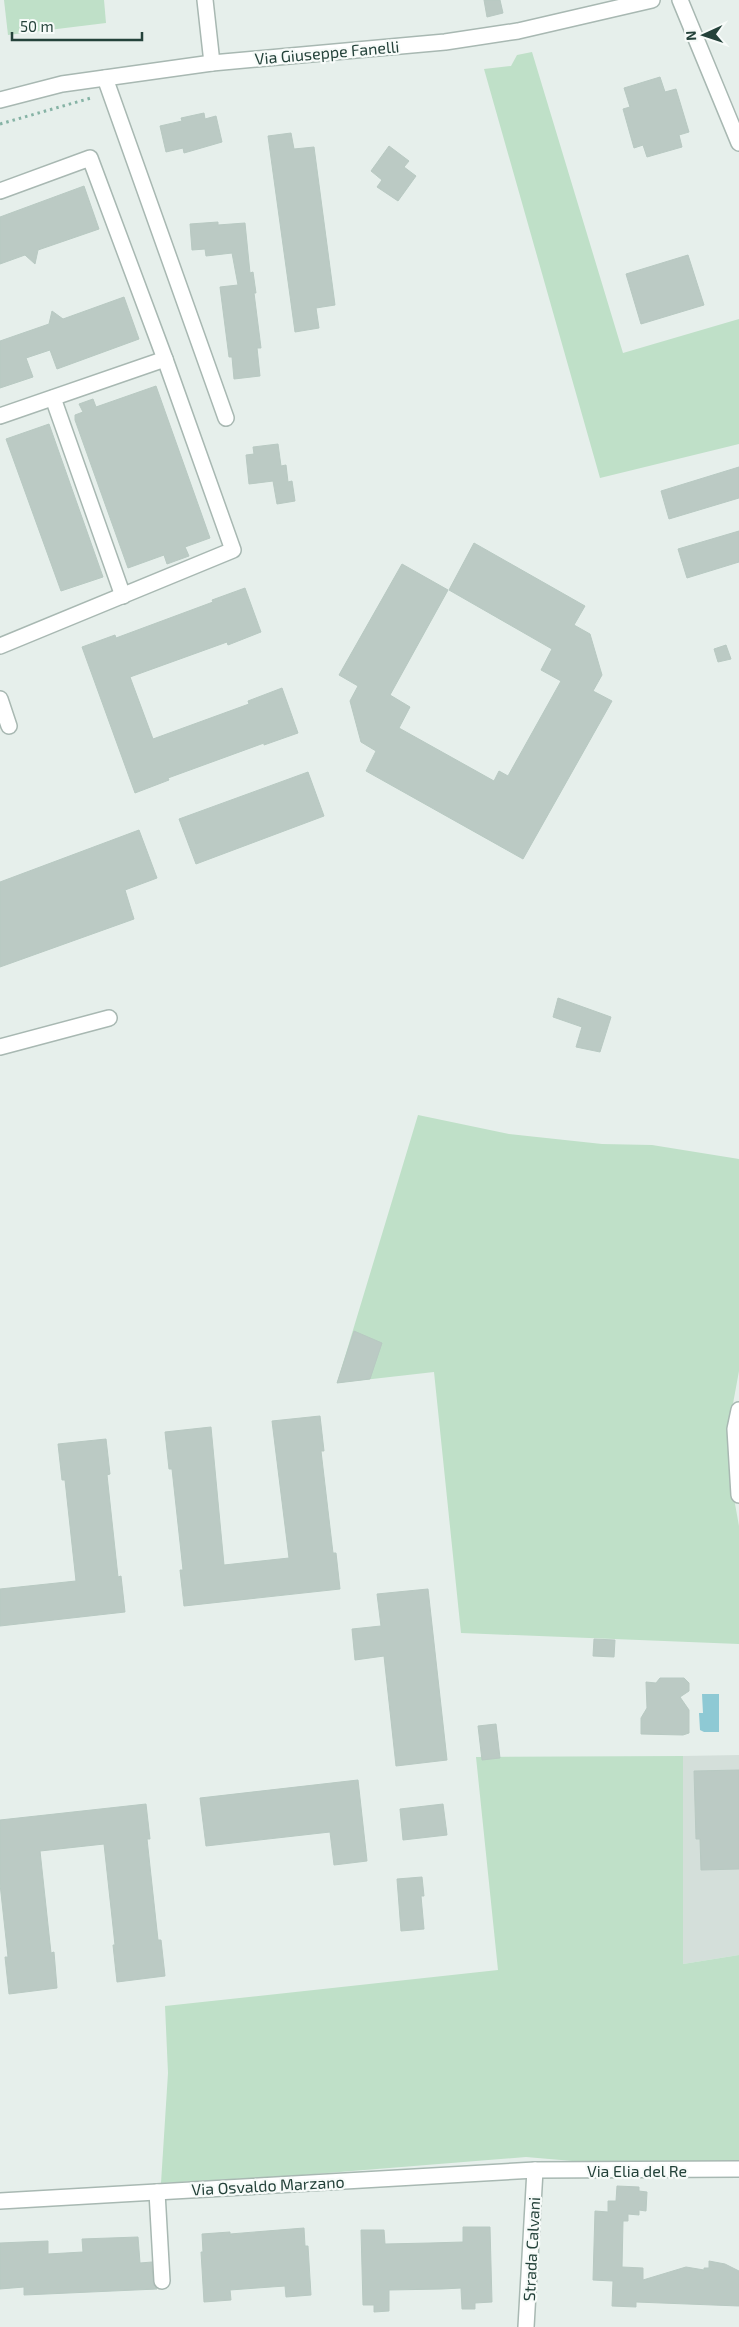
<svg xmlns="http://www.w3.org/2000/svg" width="739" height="2327" font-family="'Exo 2',sans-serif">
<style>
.built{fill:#d4dfda}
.green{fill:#bfe0c8}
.water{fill:#8ec9d4}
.building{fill:#bbcac4;stroke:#b8c9c2}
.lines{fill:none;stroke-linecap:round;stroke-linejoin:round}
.minor-casing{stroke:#a8b8b2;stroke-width:18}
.path{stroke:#86b3a5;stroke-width:3;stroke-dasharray:2.5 4;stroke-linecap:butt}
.minor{stroke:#fff;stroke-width:15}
.labels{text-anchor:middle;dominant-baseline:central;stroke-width:4.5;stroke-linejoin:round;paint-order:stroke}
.street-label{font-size:16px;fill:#24423a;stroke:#f7fbf9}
</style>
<rect width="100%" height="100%" fill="#e6efeb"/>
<path class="built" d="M739,1755V1955L683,1964V1756Z"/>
<g class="green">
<path d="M4,0H104L106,23L8,35Z"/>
<path d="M532,52L623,353L739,319V444L600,478L484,69L511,66L517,55Z"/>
<path d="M418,1115L509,1134L602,1144L652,1145L739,1159V1371L728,1431L730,1476L739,1526V1644L461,1633L434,1372L337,1383Z"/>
<path d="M683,1756V1964L739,1955V2162L631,2166L526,2157L290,2176L161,2183L168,2073L165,2006L498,1970L476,1757Z"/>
</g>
<path class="water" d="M702,1694H719V1732H704L700,1730L699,1713H703Z"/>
<g class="building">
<path d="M484,0H500L503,13L487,17Z"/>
<path d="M660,77L665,92L676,89L689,132L679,135L682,147L647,157L643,145L634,148L623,109L630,107L624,88Z"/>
<path d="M204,113L205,119L216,116L222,142L184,153L183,148L166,152L160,126L182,121L181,118Z"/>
<path d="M291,133L294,149L314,147L335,305L316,308L319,328L295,332L268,136Z"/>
<path d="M389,146L409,161L404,167L416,176L398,201L377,187L382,180L371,171Z"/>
<path d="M84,186L99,229L38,250L35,264L25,255L0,264V217Z"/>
<path d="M218,222V225L245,223L250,273L253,272L256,293H254L261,348H257L260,376L234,379L232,357H229L220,287L238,285L232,253L206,256L205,249L192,250L190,224Z"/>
<path d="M688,255L704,305L641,324L626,274Z"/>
<path d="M124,297L139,339L57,369L50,350L26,358L33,377L0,388V341L49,324L52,311L63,319Z"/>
<path d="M156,386L210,538L185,547L189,556L167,564L164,555L128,568L75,420V415L83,412L79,404L93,399L96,407Z"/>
<path d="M49,424L103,577L61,591L6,439Z"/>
<path d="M278,444L281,466L286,465L288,482L292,481L295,501L277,504L273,481L249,484L246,455L254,454L253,447Z"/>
<path d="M739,467V498L669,519L661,491Z"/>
<path d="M739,531V562L687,578L678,549Z"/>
<path d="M474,543L585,606L574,625L590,634L602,675L593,691L612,701L523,859L366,771L376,751L361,742L350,701L358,686L339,675L402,564L448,590L390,695L410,707L399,728L494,781L499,771L508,776L561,681L541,670L552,649L449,590Z"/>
<path d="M245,588L261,632L228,645L227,642L130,677L153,739L249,704L248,701L282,688L298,733L264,745V743L168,778L169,780L135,793L82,647L115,635L116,638L213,602L212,600Z"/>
<path d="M726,645L731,659L718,662L714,649Z"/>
<path d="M308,772L324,816L196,864L179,819Z"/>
<path d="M139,830L157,878L125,890L134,919L0,967V882Z"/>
<path d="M558,998L611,1017L600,1052L576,1047L582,1027L553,1017Z"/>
<path d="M354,1331L382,1343L370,1379L337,1383Z"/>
<path d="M320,1416L324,1451H321L333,1553H336L340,1589L184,1606L180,1570H183L172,1469H169L165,1432L211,1427L224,1565L289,1558L272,1421Z"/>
<path d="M106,1439L110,1474L107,1475L118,1577L121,1576L125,1612L0,1626V1589L76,1581L65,1480H62L58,1444Z"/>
<path d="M428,1589L447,1760L396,1766L384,1656L355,1660L352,1629L381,1626L377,1594Z"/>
<path d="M594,1639L615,1640L614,1657L593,1656Z"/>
<path d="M660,1678H684L689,1683V1691L680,1697L689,1710V1733L683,1735L641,1734V1718L647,1708L646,1682L656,1683Z"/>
<path d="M496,1724L500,1758L482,1760L478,1726Z"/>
<path d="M739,1770V1869L701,1870L700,1839H696L694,1771Z"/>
<path d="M358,1780L367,1861L334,1865L330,1832L206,1846L200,1798Z"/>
<path d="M146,1804L150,1839H147L158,1940H161L165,1976L117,1982L113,1945H115L104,1844L40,1851L51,1953L54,1952L57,1988L9,1994L5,1957H8L0,1884V1820Z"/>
<path d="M443,1804L447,1835L403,1840L400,1809Z"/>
<path d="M422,1877L424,1896H421L424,1929L401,1931L397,1879Z"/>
<path d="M617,2186L639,2187V2191L647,2192L646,2211L639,2210V2215L628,2214V2221H623L622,2267L643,2268V2280L686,2267L704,2270V2268H709V2261L725,2264L739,2271V2306L636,2302V2307L612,2306L613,2281L593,2280L595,2211L608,2212V2201H616Z"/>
<path d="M463,2227H490L492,2302L475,2303V2309H462L461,2288L442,2289L389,2290V2311L374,2312V2305H363L361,2230H384L385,2244L430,2243L463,2242Z"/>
<path d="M304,2228L305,2246H308L311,2295L286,2297L285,2286L257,2288L230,2290L231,2300L204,2302L201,2252H203L202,2234L230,2232V2234Z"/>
<path d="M138,2237L140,2263L152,2262L153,2282L157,2289L24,2295V2287L0,2289V2243L48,2241V2254L83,2252L82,2239Z"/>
</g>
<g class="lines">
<defs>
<g id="minor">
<path d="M205,0L212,63"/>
<path d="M680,0L739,143"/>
<path d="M105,78L226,418"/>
<path d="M0,100L62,84L212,63L445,42L518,31L652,0"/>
<path d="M0,191L90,158L165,359L233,550L0,646"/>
<path d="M53,398L123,596"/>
<path d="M0,416L165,359"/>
<path d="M0,699L9,726"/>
<path d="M0,1047L109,1018"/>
<path d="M739,1410L735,1429L739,1495"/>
<path d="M157,2192L162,2281"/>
<path d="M0,2201L535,2170L739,2169"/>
<path d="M526,2327L535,2170"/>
</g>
</defs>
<use href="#minor" class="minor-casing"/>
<path class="path" d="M0,124L91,98"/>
<use href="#minor" class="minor"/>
</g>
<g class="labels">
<g class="street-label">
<text transform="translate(327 52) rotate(-5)">Via Giuseppe Fanelli</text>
<text x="637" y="2170">Via Elia del Re</text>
<text transform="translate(268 2185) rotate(-3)">Via Osvaldo Marzano</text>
<text transform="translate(531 2249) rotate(-87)">Strada Calvani</text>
</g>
</g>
<g transform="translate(704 35) rotate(267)" stroke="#f7fbf9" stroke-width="4" paint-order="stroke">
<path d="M0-4L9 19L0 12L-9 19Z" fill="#24423a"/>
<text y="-8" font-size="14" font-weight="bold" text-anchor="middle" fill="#24423a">N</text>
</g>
<path d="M12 32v8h130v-8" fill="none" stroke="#24423a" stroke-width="2.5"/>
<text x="20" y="32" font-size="15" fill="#24423a" stroke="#f7fbf9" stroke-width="4" paint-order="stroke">50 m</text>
</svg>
